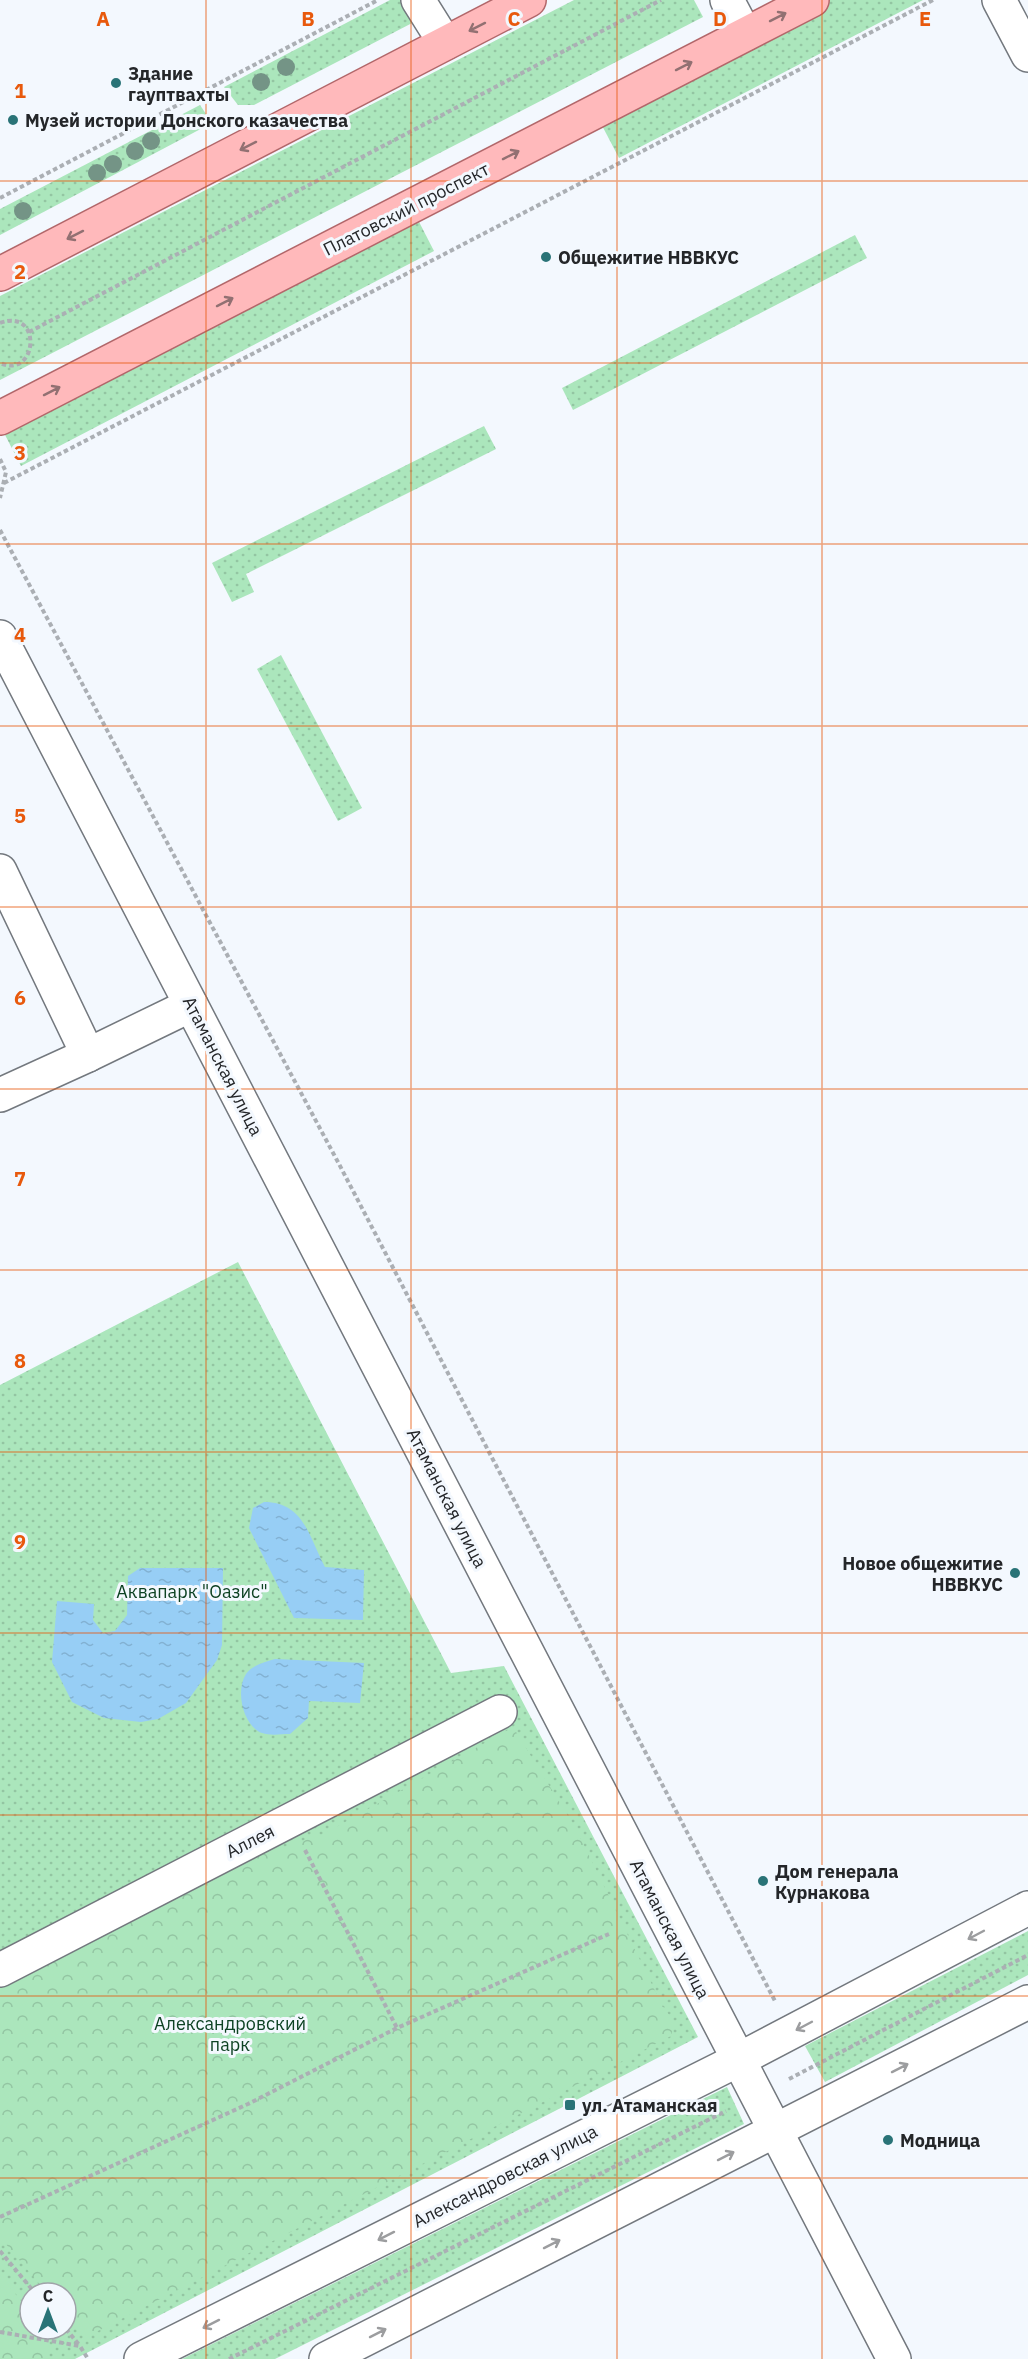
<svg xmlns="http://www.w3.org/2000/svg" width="1028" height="2359" font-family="'IBM Plex Sans',sans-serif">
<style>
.grass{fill:url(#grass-dots);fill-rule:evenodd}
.forest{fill:url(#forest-crowns)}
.water{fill:url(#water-ripples)}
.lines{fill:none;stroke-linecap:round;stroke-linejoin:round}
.minor-casing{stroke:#73787e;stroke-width:36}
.major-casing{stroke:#b2676a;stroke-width:36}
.path{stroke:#abafb4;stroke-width:4;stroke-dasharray:4.5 3;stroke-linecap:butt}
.minor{stroke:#fff;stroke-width:33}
.major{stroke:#ffb9bb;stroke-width:33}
.tree{fill:#749486}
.oneway{stroke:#927072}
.oneway2{stroke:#9c9d9f}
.grid{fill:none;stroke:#e8590c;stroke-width:1.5;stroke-opacity:0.55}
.poi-dot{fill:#297377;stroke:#f3f8fe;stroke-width:2}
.labels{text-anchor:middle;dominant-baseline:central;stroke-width:6;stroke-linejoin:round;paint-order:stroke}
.poi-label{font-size:18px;font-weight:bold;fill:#242629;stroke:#f3f8fe;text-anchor:start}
.street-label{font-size:18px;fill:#242629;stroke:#f3f8fe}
.park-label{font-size:18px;fill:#0d4223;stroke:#f3f8fe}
.grid-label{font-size:20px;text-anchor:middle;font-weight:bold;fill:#e8590c;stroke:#f3f8fe;stroke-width:6;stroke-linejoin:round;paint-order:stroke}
</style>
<defs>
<pattern id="grass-dots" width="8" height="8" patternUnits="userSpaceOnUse" patternTransform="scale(1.5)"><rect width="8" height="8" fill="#abe6bc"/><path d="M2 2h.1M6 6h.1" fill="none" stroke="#93c5a2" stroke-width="1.8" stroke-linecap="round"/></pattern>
<pattern id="forest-crowns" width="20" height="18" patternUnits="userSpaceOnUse" patternTransform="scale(1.5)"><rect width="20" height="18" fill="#abe6bc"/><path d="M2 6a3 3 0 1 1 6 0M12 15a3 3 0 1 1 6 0" fill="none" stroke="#93c5a2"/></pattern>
<pattern id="water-ripples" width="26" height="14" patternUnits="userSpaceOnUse" patternTransform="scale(1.5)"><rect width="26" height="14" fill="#97cef5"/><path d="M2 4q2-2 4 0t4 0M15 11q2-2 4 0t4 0" fill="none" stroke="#82b1d2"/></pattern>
</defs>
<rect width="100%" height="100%" fill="#f3f8fe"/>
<g class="grass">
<path d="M390,0H406L416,21L254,105H238L224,87Z"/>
<path d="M574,0H694L703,17L0,380V296Z"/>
<path d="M816,0H923L619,158L597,116Z"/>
<path d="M200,105L212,123L0,235V209Z"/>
<path d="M416,216L434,251L21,466L3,431Z"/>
<path d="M855,235L867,258L573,410L562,388Z"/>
<path d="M484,426L496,449L246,574L254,592L232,602L212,563Z"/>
<path d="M281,655L362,808L338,821L257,669Z"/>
<path d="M238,1262L451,1673L504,1666L698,2037L75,2359H0V1385ZM30,2293H66V2329H30Z"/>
<path d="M1028,1931V1975L825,2082L805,2046Z"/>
<path d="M727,2087L744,2124L275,2359H182Z"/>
</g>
<g class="forest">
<path d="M513,1727L576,1829L662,2005L674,2022L671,2036L94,2333L81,2334L66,2316V2293H47L0,2237V1988L266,1853L324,1834Z"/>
<path d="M0,2275L30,2312V2329H42L49,2356L42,2359H0Z"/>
</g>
<g class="water">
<path d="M264,1502C304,1502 309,1537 325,1567L364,1570L363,1620L294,1618L249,1528L253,1508Z"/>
<path d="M140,1568H223L222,1645L217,1660L186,1703L158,1719L141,1722L104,1718L72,1702L52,1662L57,1601L94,1604L93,1620L103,1633L115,1631L127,1615L128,1576Z"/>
<path d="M275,1659L364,1663L360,1703L309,1701L308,1718L290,1734C281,1734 271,1736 262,1733C243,1726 235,1691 246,1674C252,1665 265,1662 275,1659Z"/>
</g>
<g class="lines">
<defs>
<g id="minor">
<path d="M418,0L445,43"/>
<path d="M727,0L745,34"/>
<path d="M999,0L1028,55"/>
<path d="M0,637L894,2359"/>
<path d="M0,871L88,1055L191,1005"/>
<path d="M0,1095L88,1055"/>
<path d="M0,1970L500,1712"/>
<path d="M141,2359L738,2060L1028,1908"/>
<path d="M326,2359L1028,2002"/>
</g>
<g id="major">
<path d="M0,274L529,0"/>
<path d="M0,418L812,0"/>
</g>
</defs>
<use href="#minor" class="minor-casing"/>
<use href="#major" class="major-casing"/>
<g class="path">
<path d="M0,198L378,0"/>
<path d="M0,323C43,307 38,380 0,363"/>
<path d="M29,332L661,0"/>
<path d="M0,459L6,472L0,498"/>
<path d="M4,483L933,0"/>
<path d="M0,530L339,1164L776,2003"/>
<path d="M305,1850L397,2028"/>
<path d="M789,2079L1028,1955"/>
<path d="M0,2217L248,2104L397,2028L609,1934"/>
<path d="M0,2251L35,2293"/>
<path d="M66,2329L80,2346"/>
<path d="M0,2332L80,2346L88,2359"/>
<path d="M229,2359L726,2111"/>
</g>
<use href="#minor" class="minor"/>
<use href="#major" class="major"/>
</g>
<g class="tree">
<circle cx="286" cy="67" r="9"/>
<circle cx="261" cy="82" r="9"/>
<circle cx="151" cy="141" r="9"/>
<circle cx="135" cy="151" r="9"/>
<circle cx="113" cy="164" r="9"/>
<circle cx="97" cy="173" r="9"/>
<circle cx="23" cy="211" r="9"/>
</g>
<defs><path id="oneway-shaft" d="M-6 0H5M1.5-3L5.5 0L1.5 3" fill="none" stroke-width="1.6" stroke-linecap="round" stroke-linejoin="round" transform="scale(1.5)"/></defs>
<g class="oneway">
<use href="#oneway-shaft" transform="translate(778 17) rotate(-27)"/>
<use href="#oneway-shaft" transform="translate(477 27) rotate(153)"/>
<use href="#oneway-shaft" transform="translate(684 66) rotate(-27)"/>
<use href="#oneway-shaft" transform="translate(248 146) rotate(153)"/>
<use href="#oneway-shaft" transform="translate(511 155) rotate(-27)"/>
<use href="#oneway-shaft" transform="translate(75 235) rotate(153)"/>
<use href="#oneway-shaft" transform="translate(225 302) rotate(-27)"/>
<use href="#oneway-shaft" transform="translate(52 391) rotate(-27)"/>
</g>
<g class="oneway2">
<use href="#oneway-shaft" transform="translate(976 1935) rotate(152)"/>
<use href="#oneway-shaft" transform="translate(804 2026) rotate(152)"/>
<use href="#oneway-shaft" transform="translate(900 2068) rotate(-27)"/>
<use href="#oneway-shaft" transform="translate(726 2156) rotate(-27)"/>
<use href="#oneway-shaft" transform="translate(386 2236) rotate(153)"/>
<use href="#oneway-shaft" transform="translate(552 2244) rotate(-27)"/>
<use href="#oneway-shaft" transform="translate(211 2324) rotate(153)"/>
<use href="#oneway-shaft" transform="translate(378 2333) rotate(-27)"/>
</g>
<path class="grid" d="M206,0V2359M411,0V2359M617,0V2359M822,0V2359M0,181H1028M0,363H1028M0,544H1028M0,726H1028M0,907H1028M0,1089H1028M0,1270H1028M0,1452H1028M0,1633H1028M0,1815H1028M0,1996H1028M0,2178H1028"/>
<g class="poi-dot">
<circle cx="116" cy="83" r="6"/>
<circle cx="13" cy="120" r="6"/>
<circle cx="546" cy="257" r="6"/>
<circle cx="1015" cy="1573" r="6"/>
<circle cx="763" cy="1881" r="6"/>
<rect x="564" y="2099" width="12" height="12" rx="3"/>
<circle cx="888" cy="2140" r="6"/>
</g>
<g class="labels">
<g class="poi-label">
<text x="128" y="73">Здание<tspan x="128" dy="21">гауптвахты</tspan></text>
<text x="25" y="120">Музей истории Донского казачества</text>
<text x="558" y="257">Общежитие НВВКУС</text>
<text x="1003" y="1563" text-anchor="end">Новое общежитие<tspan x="1003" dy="21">НВВКУС</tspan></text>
<text x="775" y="1871">Дом генерала<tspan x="775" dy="21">Курнакова</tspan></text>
<text x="582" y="2105">ул. Атаманская</text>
<text x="900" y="2140">Модница</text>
</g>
<g class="street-label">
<text transform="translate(406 209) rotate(-27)">Платовский проспект</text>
<text transform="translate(223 1066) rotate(63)">Атаманская улица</text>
<text transform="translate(447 1498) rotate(63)">Атаманская улица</text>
<text transform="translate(250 1841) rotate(-27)">Аллея</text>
<text transform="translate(670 1929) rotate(63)">Атаманская улица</text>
<text transform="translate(505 2176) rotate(-27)">Александровская улица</text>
</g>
<g class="park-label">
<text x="192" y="1591">Аквапарк "Оазис"</text>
<text x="230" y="2023">Александровский<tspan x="230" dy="21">парк</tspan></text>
</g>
</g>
<g class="grid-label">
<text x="103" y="26">A</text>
<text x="308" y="26">B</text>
<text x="514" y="26">C</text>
<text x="720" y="26">D</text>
<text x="925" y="26">E</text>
<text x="20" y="98">1</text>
<text x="20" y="279">2</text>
<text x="20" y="460">3</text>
<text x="20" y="642">4</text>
<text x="20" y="823">5</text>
<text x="20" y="1005">6</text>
<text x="20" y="1186">7</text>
<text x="20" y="1368">8</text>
<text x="20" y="1549">9</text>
</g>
<g transform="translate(48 2311)"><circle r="28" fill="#f3f8fe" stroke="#a0a4a9" stroke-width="1.5"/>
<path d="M0-4.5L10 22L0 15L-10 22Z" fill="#297377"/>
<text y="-9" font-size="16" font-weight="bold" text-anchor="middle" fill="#242629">С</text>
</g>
</svg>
